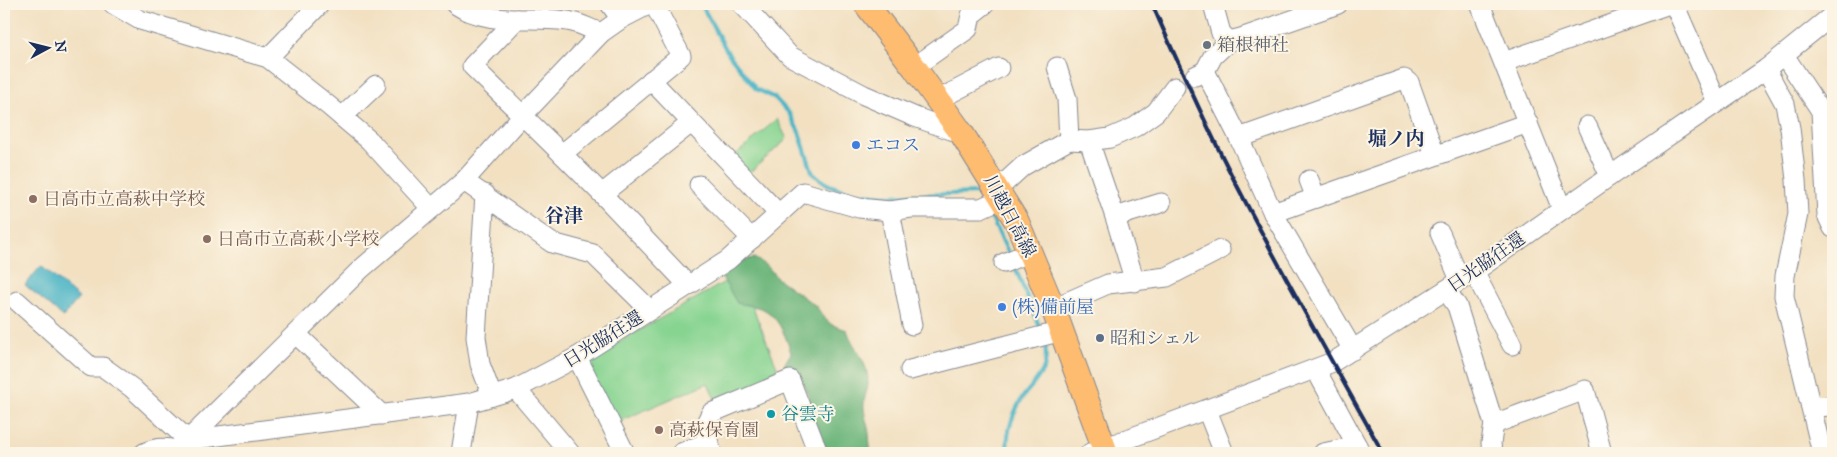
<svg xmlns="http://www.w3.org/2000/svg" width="1837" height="457" font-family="'IM FELL Great Primer','Noto Serif JP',serif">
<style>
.green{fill:#87d491;stroke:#518278}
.forest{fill:#6db67b;stroke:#44726c}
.water{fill:#48b4c6;stroke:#327292}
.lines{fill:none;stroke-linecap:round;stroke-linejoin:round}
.stream{stroke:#48b4c6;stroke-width:4}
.minor-casing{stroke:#868890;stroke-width:21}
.major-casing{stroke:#868890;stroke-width:26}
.minor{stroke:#fff;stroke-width:19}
.major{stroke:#febc70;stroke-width:24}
.rail{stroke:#1b2f5e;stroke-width:4}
.worship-dot{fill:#6b7280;stroke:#fcf5e5;stroke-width:2}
.shop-dot{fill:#3f7fe0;stroke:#fcf5e5;stroke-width:2}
.education-dot{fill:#8d6e63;stroke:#fcf5e5;stroke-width:2}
.service-dot{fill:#5c6f8a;stroke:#fcf5e5;stroke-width:2}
.culture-dot{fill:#0f9aa8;stroke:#fcf5e5;stroke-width:2}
.labels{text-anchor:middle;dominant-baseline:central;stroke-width:4;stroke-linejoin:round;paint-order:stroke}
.worship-label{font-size:18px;fill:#5b616d;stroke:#fcf5e5;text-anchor:start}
.shop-label{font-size:18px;fill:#366cbe;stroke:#fcf5e5;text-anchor:start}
.education-label{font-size:18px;fill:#785e54;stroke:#fcf5e5;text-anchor:start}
.street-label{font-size:18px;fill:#1b2f5e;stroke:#fcf5e5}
.service-label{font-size:18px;fill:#4e5e75;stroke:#fcf5e5;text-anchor:start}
.culture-label{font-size:18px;fill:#0d838f;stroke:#fcf5e5;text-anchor:start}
.neighbourhood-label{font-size:19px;font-weight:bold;fill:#1b2f5e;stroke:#fcf5e5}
</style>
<rect width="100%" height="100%" fill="#fcf5e5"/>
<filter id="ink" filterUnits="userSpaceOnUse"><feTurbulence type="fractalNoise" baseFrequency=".02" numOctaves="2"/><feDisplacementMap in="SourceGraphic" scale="10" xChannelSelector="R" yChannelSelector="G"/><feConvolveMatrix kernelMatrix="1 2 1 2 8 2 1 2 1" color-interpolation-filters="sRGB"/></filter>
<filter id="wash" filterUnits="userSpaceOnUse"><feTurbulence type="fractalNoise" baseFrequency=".0096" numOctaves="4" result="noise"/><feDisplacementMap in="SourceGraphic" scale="20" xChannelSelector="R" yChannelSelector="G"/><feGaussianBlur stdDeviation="1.12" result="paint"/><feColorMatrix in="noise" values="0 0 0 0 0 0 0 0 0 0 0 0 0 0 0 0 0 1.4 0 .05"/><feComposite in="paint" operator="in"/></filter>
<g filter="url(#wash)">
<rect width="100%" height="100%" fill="#f2e0c1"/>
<g class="green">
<path d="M777,119L787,139L747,175L732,158Z"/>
<path d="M739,274L780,374L717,404L708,383L615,423L585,361Z"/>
</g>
<path class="forest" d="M754,258L768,267L777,278L816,306L824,318L832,325L847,330C853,349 869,361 868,384C868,390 864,396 864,403C863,413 868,424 869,434C870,441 869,447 872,453H811L806,406L809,397L803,383L784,372L785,363L791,353C787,339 780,321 768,312C760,306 746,305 737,303L721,276C730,266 740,260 754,258Z"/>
<path class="water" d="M41,266L79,298L63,317L25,285Z"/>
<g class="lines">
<g class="stream">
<path d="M701,4L728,53L756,89L775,98L789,113L799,132L813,174L829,185L852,193L888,196L980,193L983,200"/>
<path d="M988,211L1009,254"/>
<path d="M1014,265L1041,330"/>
<path d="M1008,453C1005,434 1014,409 1025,394C1032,386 1039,378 1044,368C1047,360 1046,350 1045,341"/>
</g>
</g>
</g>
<g filter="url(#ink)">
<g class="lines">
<defs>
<g id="minor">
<path d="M113,4L140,20L268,58L329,106L369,140L431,208"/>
<path d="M455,4C490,28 533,14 572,22C582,24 592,30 601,33"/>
<path d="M610,4L621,19"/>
<path d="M742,4L790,56L864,95L915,117L962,134"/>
<path d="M1480,4L1562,209"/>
<path d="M1674,4L1717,102"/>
<path d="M517,19L472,66L562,154L681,56L654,4"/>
<path d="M1229,41L1241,38L1338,4"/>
<path d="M1784,55L1821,111L1827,215L1833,228"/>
<path d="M268,58L320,4"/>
<path d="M1504,62L1669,4"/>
<path d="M914,67L968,29L971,15L985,4"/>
<path d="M1057,67L1067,99L1069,140"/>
<path d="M1766,69L1785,104L1790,128L1796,180L1798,214L1785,276L1784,296L1822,453"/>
<path d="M1205,71L1239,138L1273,213L1353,350"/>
<path d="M1195,76L1205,71L1213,56L1229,41L1221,33L1213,4"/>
<path d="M651,80L778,213"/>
<path d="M939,101L945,96L999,68"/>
<path d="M342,117L376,85"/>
<path d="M1587,126L1610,176"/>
<path d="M1239,138L1404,79L1409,82L1435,155"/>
<path d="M1089,141L1115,217L1135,282"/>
<path d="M562,154L602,194L688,285"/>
<path d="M1309,180L1316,198"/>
<path d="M464,181L552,243L593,254L650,310"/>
<path d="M699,185L752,239"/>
<path d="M998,189L1023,166L1069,140L1089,141L1110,138L1135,127L1156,112L1175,87"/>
<path d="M485,194L476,337L480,364L492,396"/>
<path d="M602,194L691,123"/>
<path d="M890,211L912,325"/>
<path d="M1273,213L1528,123"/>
<path d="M1115,217L1161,203"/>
<path d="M1440,233L1460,280"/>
<path d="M1004,263L1030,252"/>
<path d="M1474,272L1512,345"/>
<path d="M1446,290L1457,306L1494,424L1491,443L1492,453"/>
<path d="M17,301L91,367H103L132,388L188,440"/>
<path d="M1053,308L1108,284L1167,277L1220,250"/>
<path d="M296,334L382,415"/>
<path d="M577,357L625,453"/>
<path d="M910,370L1062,331"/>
<path d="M1316,370L1361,453"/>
<path d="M516,389L570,453"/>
<path d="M1811,407L1833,406"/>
<path d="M1207,410L1224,453"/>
<path d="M1494,424L1585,390L1602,453"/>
<path d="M188,440L469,403L516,389L577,357L728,260L803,192L859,208L890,211L911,208H981L1003,198"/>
<path d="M144,453C154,448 164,447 175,450"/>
<path d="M171,453L188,440L361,269L464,181L523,115L601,33L621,19L650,4"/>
<path d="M461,453L469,403"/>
<path d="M681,453L708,442"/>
<path d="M712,453L704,427L711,413L790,380L818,453"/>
<path d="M1090,453L1333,362L1474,272L1610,176L1766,69L1833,15"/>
<path d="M1323,453L1357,446"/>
</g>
<path id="major" d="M866,4L914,67L962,134L1017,222L1053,308L1106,453"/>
</defs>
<use href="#minor" class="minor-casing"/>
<use href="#major" class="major-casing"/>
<use href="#minor" class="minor"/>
<use href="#major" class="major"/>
<path class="rail" d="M1152,4C1176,58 1200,113 1227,166C1276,263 1330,358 1383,453"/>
</g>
</g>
<circle class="worship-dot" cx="1207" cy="45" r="5"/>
<g class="shop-dot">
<circle cx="856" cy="145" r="5"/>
<circle cx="1002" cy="307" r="5"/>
</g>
<g class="education-dot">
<circle cx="33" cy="199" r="5"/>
<circle cx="207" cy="239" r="5"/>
<circle cx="659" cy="430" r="5"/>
</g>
<circle class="service-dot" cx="1100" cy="338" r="5"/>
<circle class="culture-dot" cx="771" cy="414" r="5"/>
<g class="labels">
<g class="worship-label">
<text x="1217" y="45">箱根神社</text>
</g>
<g class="shop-label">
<text x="866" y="145">エコス</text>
<text x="1012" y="307">(株)備前屋</text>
</g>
<g class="education-label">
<text x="43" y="199">日高市立高萩中学校</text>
<text x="217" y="239">日高市立高萩小学校</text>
<text x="669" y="430">高萩保育園</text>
</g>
<g class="street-label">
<text transform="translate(1010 216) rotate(62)">川越日高線</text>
<text transform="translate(1486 262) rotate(-35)">日光脇往還</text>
<text transform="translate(603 339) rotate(-32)">日光脇往還</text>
</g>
<g class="service-label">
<text x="1110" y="338">昭和シェル</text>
</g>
<g class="culture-label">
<text x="781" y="414">谷雲寺</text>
</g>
<g class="neighbourhood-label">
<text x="1396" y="138">堀ノ内</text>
<text x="564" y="215">谷津</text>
</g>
</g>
<rect width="1837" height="457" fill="none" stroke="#fcf5e5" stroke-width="20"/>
<g transform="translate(48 48) rotate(83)" stroke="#fcf5e5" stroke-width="4" paint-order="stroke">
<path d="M0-4L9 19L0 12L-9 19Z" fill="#1b2f5e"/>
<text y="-8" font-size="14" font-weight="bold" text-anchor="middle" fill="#1b2f5e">N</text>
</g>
</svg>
